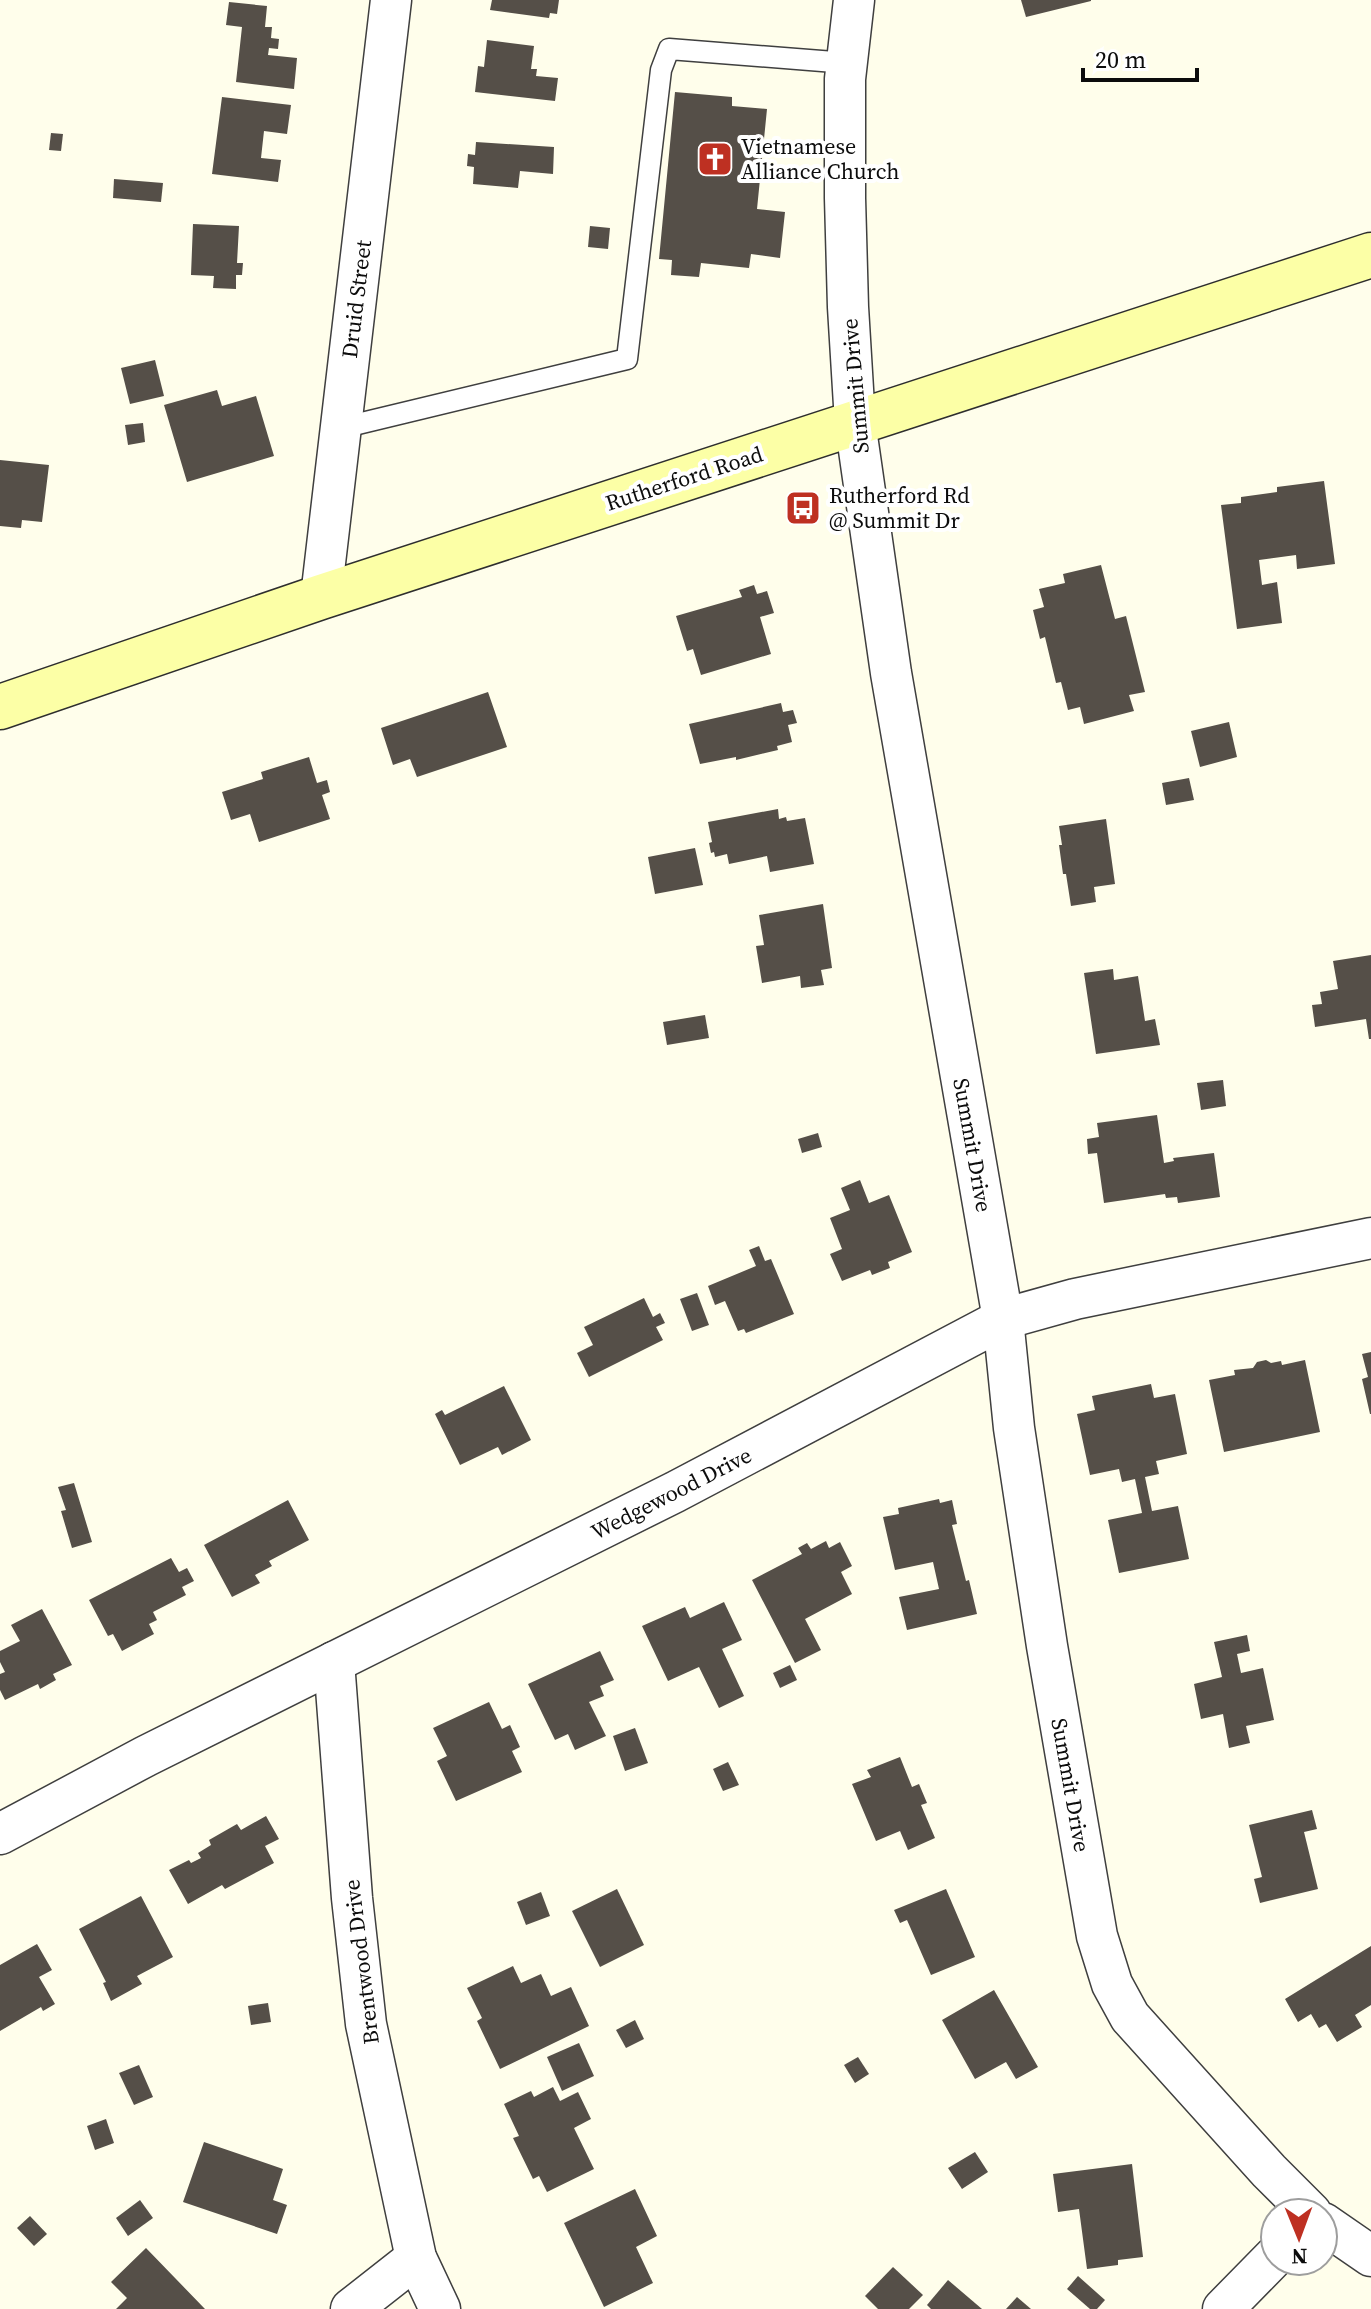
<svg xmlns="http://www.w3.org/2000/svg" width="1371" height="2309" font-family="'Source Serif 4',serif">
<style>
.building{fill:#554f48}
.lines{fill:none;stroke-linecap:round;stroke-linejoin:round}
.lane-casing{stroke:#3f3f3f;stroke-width:23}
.street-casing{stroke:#3f3f3f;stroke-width:43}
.secondary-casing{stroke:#2e2e2e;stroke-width:47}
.lane{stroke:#fff;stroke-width:20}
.street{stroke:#fff;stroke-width:40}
.secondary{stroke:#fcffa6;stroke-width:44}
.labels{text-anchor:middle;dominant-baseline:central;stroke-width:8;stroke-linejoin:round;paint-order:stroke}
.poi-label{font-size:22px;fill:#0c0c0c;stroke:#fff;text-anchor:start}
.street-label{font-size:22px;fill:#0c0c0c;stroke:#fff}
</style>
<rect width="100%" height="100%" fill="#fffeeb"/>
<g class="building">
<path d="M492,0H559L557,14L550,13L549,18L490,10Z"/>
<path d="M1021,0H1091V1L1026,17Z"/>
<path d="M229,2L267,6L265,27H272L271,38L279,39L278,49L269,48L268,55L297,58L294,89L236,82L242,27L226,25Z"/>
<path d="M487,40L534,46L531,69H537L536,76L558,78L555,101L475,92L478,66L484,67Z"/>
<path d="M675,92L732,97V106L767,109L757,209L785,212L780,258L751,254L749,268L701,263L699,277L671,275L672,260L659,259Z"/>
<path d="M222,97L291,105L287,134L264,131L261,158L281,160L278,182L212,174Z"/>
<path d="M51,133L63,134L61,151L49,150Z"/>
<path d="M476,142L554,147L553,174L520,171L518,188L473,184L474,167L467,166L468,154L475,155Z"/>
<path d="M114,179L163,183L161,202L113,198Z"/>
<path d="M193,224L239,226L237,263H243L242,275H236V289L213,288L214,276L191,275Z"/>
<path d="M590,226L610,228L608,249L588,247Z"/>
<path d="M155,360L164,396L130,404L121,368Z"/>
<path d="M217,390L222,406L256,396L274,456L187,482L164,405Z"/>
<path d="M143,423L145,442L128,445L125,425Z"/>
<path d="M0,460L49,465L42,522L22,520L21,528L0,526Z"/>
<path d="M1324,481L1335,564L1297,569L1296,555L1259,560L1262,585L1277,582L1282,623L1237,629L1221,505L1241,503V497L1277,492V487Z"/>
<path d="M1101,565L1115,619L1126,616L1145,692L1129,695L1134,711L1084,724L1080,707L1068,710L1061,682L1056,683L1045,637L1040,639L1033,610L1044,607L1039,589L1065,583L1063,574Z"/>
<path d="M754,585L757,594L767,591L774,613L760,617L771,654L701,675L693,649L687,651L676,616L742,597L739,590Z"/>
<path d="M488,692L507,747L417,777L410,759L393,765L381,728Z"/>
<path d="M781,703L783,712L793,710L797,723L788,725L792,742L777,746L778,750L736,760V757L700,764L689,724Z"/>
<path d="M1229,722L1237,757L1200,767L1191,731Z"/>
<path d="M309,757L317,783L327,780L330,792L322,795L330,819L259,842L250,814L231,820L222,792L263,779L261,772Z"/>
<path d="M1189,778L1194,800L1166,805L1162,783Z"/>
<path d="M778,809L779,819L786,817L787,821L805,818L814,864L770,872L767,856L729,864L727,854L715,857L714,852L711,853L709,843L712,842L708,822Z"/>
<path d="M1106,819L1115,884L1094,887L1096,902L1071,906L1066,874H1063L1059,845H1062L1059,826Z"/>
<path d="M695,848L703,885L655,894L648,857Z"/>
<path d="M823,904L832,968L821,970L824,985L801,988L800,976L762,983L756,946L764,945L759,915Z"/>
<path d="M1371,955V1039H1369L1366,1019L1315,1027L1312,1005L1322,1004L1320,992L1338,989L1333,961Z"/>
<path d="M1113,969L1114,980L1138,976L1145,1021L1155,1019L1160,1045L1096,1054L1084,973Z"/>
<path d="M705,1015L709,1038L667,1045L663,1022Z"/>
<path d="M1223,1080L1226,1106L1201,1110L1197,1083Z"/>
<path d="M1157,1115L1164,1163L1174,1161L1173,1158L1214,1153L1220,1197L1178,1203L1177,1197L1166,1198L1165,1194L1104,1203L1097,1153L1088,1154L1087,1139L1099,1137L1097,1123Z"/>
<path d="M818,1133L822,1147L802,1153L798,1139Z"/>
<path d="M860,1180L869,1203L889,1195L912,1252L888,1262L890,1268L872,1275L870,1270L842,1281L830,1254L842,1249L830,1218L850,1210L841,1188Z"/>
<path d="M759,1246L765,1261L771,1259L794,1314L746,1333L744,1329L738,1331L725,1301L715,1305L708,1286L756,1266L749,1250Z"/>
<path d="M697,1293L709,1325L692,1331L680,1299Z"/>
<path d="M644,1298L653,1317L660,1313L665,1323L656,1327L663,1340L589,1377L577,1353L593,1345L584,1327Z"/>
<path d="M1371,1352V1414H1370L1362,1379L1368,1377L1362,1354Z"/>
<path d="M1266,1360L1271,1363L1281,1361L1282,1365L1305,1360L1320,1432L1224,1452L1209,1380L1235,1375L1234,1370L1253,1368L1257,1362Z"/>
<path d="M1151,1384L1154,1398L1175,1394L1187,1454L1156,1461L1159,1474L1145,1477L1152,1511L1178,1506L1189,1559L1119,1573L1108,1520L1142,1513L1135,1479L1122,1482L1119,1469L1090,1475L1077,1414L1095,1410L1092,1396Z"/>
<path d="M504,1386L531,1440L502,1455L498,1447L460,1465L435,1414L442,1410L445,1415Z"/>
<path d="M74,1483L92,1542L72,1548L61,1511L66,1510L58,1487Z"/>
<path d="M939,1499L940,1503L952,1500L957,1524L952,1525L966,1581L969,1580L977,1614L907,1630L899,1597L939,1589L933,1562L895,1570L883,1517L899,1514L898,1508Z"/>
<path d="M288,1500L309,1540L269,1561L272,1566L255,1575L260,1583L232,1597L204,1545Z"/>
<path d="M826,1541L829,1548L840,1542L852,1566L841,1572L852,1594L805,1619L821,1650L795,1663L752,1580L802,1554L798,1548L807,1543L811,1549Z"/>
<path d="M171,1558L179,1572L187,1568L194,1581L182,1587L186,1595L153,1612L157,1620L149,1624L154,1634L122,1651L113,1634L108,1636L89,1600Z"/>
<path d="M724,1602L742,1640L722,1649L744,1696L719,1708L699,1667L668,1681L642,1626L685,1607L690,1618Z"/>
<path d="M42,1609L72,1665L53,1674L56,1680L40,1689L38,1684L5,1700L0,1690V1674L5,1672L0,1662V1651L20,1641L11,1625Z"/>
<path d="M1247,1635L1250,1651L1237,1654L1241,1673L1263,1668L1274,1720L1246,1726L1250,1743L1229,1748L1223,1714L1201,1719L1194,1684L1222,1677L1214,1642Z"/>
<path d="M600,1651L614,1680L600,1686L604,1696L589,1702L606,1736L575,1750L568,1734L555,1740L528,1684Z"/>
<path d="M790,1665L797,1680L780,1688L773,1673Z"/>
<path d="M489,1702L502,1729L510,1725L520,1747L512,1751L522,1772L456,1801L437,1761L447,1756L433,1728Z"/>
<path d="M635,1728L648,1763L625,1771L613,1736Z"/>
<path d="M900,1757L912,1787L919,1784L927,1803L921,1805L935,1838L908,1850L900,1831L876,1841L852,1784L871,1777L867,1770Z"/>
<path d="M728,1762L739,1785L723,1791L713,1769Z"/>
<path d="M1312,1810L1317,1829L1304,1832L1318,1889L1260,1903L1254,1879L1262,1877L1249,1825Z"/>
<path d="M266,1816L279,1839L265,1846L274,1863L225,1889L222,1885L188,1904L169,1870L189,1860L191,1863L201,1858L198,1853L211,1845L209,1840L237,1824L241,1830Z"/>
<path d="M617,1889L644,1945L600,1967L572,1911Z"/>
<path d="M946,1889L975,1957L931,1975L907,1920L900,1923L894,1910Z"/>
<path d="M541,1892L550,1916L526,1925L517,1902Z"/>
<path d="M141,1896L173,1957L137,1976L142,1984L111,2001L103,1983L106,1982L79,1929Z"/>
<path d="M37,1944L52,1970L39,1977L55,2004L43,2011L41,2007L0,2031V1965Z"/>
<path d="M1371,1946V2005L1355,2015L1362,2027L1337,2042L1326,2024L1319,2028L1311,2014L1298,2022L1285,1999Z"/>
<path d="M513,1966L521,1983L541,1974L551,1996L571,1987L589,2026L500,2069L477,2021L482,2018L467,1988Z"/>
<path d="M994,1990L1038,2067L1016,2079L1006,2062L975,2079L942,2020Z"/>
<path d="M268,2003L271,2022L251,2025L248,2006Z"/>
<path d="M635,2020L644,2039L626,2048L616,2030Z"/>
<path d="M579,2043L594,2076L562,2091L547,2057Z"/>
<path d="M858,2057L869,2074L855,2083L844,2065Z"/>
<path d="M139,2065L153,2097L134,2105L119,2073Z"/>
<path d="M553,2087L560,2101L578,2092L591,2119L574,2128L594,2169L547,2192L539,2176L533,2179L513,2138L519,2136L504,2104L531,2091L534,2097Z"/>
<path d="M106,2119L114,2143L95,2150L87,2126Z"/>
<path d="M204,2142L283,2169L273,2200L287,2205L277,2234L183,2202Z"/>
<path d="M975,2152L988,2172L962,2189L948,2168Z"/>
<path d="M1132,2164L1143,2257L1118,2260V2265L1087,2269L1079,2209L1058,2212L1053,2174Z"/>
<path d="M635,2189L657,2236L636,2247L653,2283L604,2307L564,2223Z"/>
<path d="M140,2200L153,2218L128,2236L116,2218Z"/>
<path d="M30,2216L47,2234L34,2246L17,2228Z"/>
<path d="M146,2248L205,2309H116L127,2298L111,2282Z"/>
<path d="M893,2267L923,2295L909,2309H878L865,2296Z"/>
<path d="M1078,2276L1105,2300L1097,2309H1090L1067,2289Z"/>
<path d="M948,2280L982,2309H931L927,2305Z"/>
<path d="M1017,2297L1031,2309H1006Z"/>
</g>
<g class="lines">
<defs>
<path id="lane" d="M341,428L627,359L661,70L669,49L847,63"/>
<g id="street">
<path d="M854,0L845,79V198L848,307L855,422L891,673L1003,1319L1014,1428L1047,1646L1097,1936L1112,1984L1130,2017L1269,2171L1311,2213"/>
<path d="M321,597L391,0"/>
<path d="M334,1662L352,1898L366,2024L416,2258L440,2309"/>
<path d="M0,1834L146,1756L675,1492L1003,1319L1075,1299L1371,1238"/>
<path d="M1323,2223L1371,2256"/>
<path d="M351,2309L416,2258"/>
<path d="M1223,2309L1275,2256"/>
</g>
<path id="secondary" d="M0,707L321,597L1371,255"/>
</defs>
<use href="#lane" class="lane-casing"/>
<use href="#street" class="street-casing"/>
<use href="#secondary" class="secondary-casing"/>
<use href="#lane" class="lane"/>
<use href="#street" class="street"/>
<use href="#secondary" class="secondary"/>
</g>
<defs>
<symbol id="church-square" viewBox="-11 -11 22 22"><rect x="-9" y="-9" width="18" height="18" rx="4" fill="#be3022" stroke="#fff"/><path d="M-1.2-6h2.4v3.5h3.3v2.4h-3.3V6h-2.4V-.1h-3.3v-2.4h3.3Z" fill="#fff"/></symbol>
<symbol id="bus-square" viewBox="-11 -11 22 22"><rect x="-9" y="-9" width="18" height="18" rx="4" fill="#be3022" stroke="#fff"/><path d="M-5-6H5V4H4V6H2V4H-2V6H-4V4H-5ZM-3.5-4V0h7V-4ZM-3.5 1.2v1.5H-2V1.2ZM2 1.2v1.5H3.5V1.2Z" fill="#fff"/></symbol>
</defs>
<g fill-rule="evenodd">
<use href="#church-square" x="695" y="139" width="40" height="40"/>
<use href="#bus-square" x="783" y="488" width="40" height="40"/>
</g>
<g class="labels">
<g class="poi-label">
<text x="741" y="146">Vietnamese<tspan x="741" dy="25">Alliance Church</tspan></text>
<text x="829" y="495">Rutherford Rd<tspan x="829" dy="25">@ Summit Dr</tspan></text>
</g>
<g class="street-label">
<text transform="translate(356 299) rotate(-83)">Druid Street</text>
<text transform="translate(855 386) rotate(-95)">Summit Drive</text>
<text transform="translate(684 478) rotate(-18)">Rutherford Road</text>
<text transform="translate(973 1145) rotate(80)">Summit Drive</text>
<text transform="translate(671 1493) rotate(-27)">Wedgewood Drive</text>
<text transform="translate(1071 1785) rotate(80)">Summit Drive</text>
<text transform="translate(361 1962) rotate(-97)">Brentwood Drive</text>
</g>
</g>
<g transform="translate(1299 2237) rotate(179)"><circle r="38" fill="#ffffff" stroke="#9e9e9e" stroke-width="2"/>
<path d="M0-6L14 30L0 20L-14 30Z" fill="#be3022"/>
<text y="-12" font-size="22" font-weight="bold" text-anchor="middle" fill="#0c0c0c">N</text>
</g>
<path d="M1083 68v12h114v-12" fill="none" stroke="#0c0c0c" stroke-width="4"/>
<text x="1095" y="68" font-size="24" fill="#0c0c0c" stroke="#ffffff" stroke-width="6" paint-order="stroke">20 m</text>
</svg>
